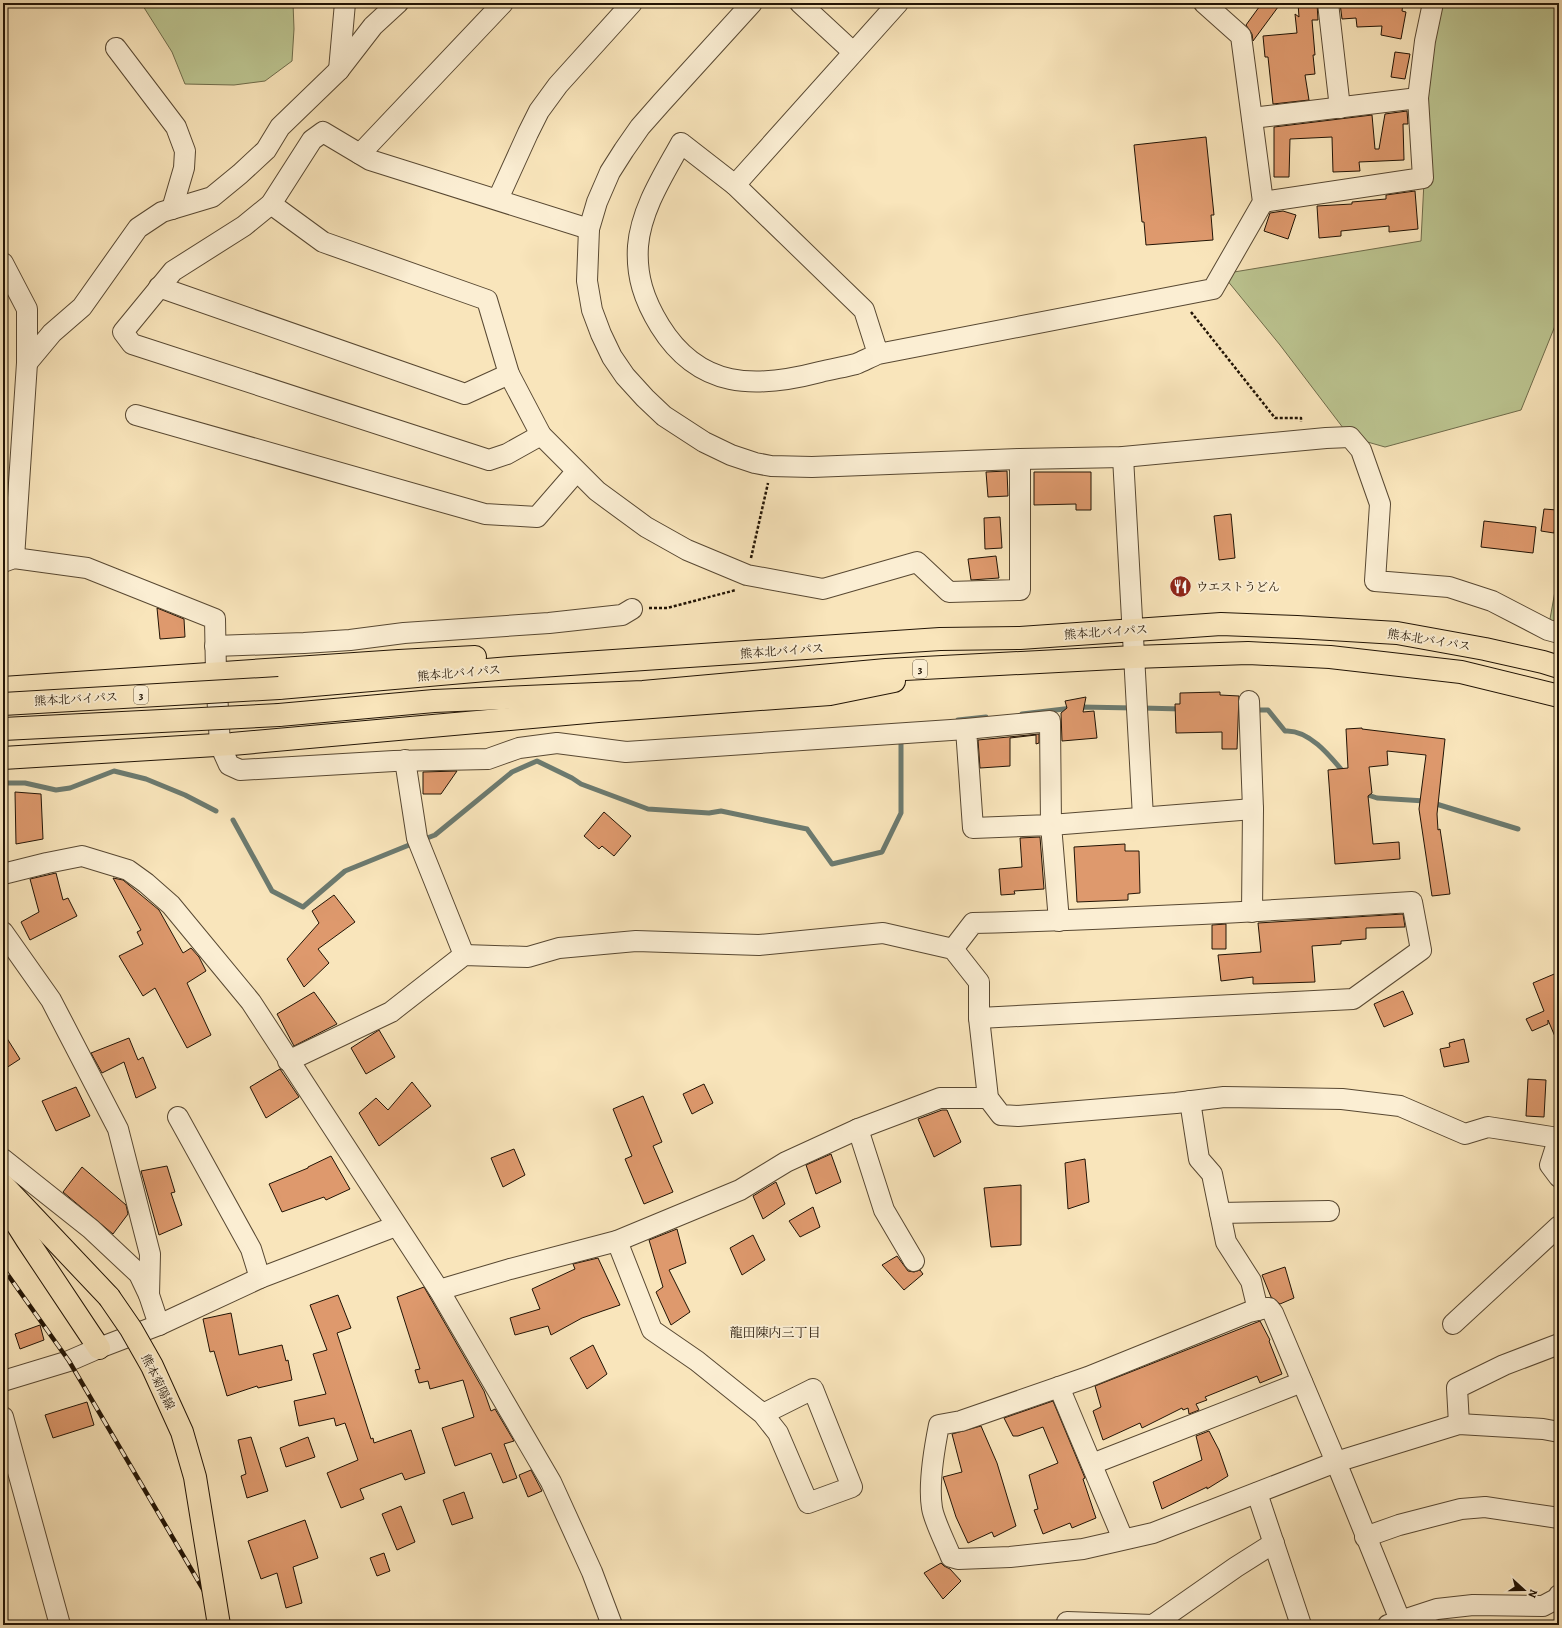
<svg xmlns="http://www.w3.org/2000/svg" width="1562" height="1628" font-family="Alegreya,'Noto Serif JP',serif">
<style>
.green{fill:#bcc591;stroke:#6f6c4b}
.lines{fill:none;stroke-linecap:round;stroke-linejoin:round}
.stream{stroke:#6c7a6f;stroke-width:5}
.building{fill:#de996d;stroke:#221405}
.minor-casing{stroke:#584832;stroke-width:22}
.major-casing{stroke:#221405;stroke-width:24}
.highway-casing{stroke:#221405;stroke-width:24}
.path{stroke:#221405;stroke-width:2.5;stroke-dasharray:3 2;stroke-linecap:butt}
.minor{stroke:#fbeed3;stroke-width:20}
.major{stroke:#f9e5bb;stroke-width:22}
.highway{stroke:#f9e5bb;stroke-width:22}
.rail-casing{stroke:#221405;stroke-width:4.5}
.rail{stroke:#fbeed3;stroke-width:3;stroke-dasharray:9;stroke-linecap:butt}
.major-bridge-casing{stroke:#221405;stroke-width:24;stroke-linecap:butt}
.highway-bridge-casing{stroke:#221405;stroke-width:24;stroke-linecap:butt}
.major-bridge{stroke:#f9e5bb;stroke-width:22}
.highway-bridge{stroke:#f9e5bb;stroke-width:22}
.labels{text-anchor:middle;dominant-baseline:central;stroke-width:4;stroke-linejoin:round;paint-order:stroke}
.shield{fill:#fbeed3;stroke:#635543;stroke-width:1}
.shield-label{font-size:11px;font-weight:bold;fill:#221405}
.poi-label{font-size:12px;fill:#221405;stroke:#fbeed3;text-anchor:start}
.street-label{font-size:12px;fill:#221405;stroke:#fbeed3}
.neighbourhood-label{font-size:13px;fill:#221405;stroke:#fbeed3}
</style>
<rect width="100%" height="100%" fill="#f9e5bb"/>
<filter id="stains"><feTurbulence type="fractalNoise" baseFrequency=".005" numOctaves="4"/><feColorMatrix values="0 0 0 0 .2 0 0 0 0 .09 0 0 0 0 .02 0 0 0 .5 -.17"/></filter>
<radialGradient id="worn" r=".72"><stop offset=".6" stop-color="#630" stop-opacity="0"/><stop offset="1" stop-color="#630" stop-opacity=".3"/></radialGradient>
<g class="green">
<path d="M136,3H293L294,29L292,61L265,81L234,85L185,84L172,52L143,6Z"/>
<path d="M1433,3H1559V316L1521,410L1385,447L1350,437L1280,345L1222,274L1421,241Z"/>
<path d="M1559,569V633L1548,630Z"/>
</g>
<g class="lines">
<g class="stream">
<path d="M1142,708L1182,709"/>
<path d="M1254,710H1268L1285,731C1309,729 1331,757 1345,774"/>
<path d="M1022,714L1081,707L1134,708"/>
<path d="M958,720L986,717"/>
<path d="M3,783H25L56,790L70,788L114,771L146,779L185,795L216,811"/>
<path d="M1362,793L1377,798L1425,801"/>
<path d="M1433,803L1518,829"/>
<path d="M233,820L272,891L303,907L345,871L414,843"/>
<path d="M422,840L435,835L512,772L537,761L572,778L581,784L648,809L709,813L721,811L807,829L832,864L882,852L901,813V737"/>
</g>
</g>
<g class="building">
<path d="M1262,3H1281L1253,41L1252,34L1246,25Z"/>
<path d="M1298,3H1317L1318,20H1312L1315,55H1313L1315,74L1305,75L1309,100L1273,104L1268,57H1265L1263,36L1297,33L1295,14L1299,17Z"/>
<path d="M1340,3H1352V5L1403,3L1402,11L1406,12L1401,39L1381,35L1382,26L1357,27L1356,18L1342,19Z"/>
<path d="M1395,52L1410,54L1405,79L1391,77Z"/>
<path d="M1407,111L1408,124H1403L1404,160L1359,162L1360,171L1333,172L1332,137L1290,139L1289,177H1274V127L1372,115L1375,149H1379L1385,114Z"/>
<path d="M1206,137L1214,215H1211L1213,240L1146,245L1144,222H1142L1134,145Z"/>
<path d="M1415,191L1418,229L1389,232V226L1341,231V236L1319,238L1317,206L1352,204V202L1386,199V195Z"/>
<path d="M1283,211L1296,215L1288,239L1264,231L1270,213Z"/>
<path d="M1007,471L1008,496L988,497L986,472Z"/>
<path d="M1034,472H1091V510H1076V504L1034,505Z"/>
<path d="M1544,509L1557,510L1554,533L1541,531Z"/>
<path d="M1231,514L1235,558L1219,560L1214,516Z"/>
<path d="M1000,517L1002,548L985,549L984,518Z"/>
<path d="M1484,521L1536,527L1533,553L1481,547Z"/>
<path d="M996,556L999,578L971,580L968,559Z"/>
<path d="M157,608L184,619L185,637L160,639Z"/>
<path d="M1220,692V695L1239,696L1237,749H1222V732L1176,733L1175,704H1180V693Z"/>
<path d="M1086,697L1083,712L1094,711L1097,738L1062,741L1061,713L1067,708L1065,701Z"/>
<path d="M1362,728V729L1445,739L1437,814L1438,830L1440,829L1450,894L1432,896L1419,809L1426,755L1387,751L1388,765L1369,767L1372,793L1368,796L1373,844L1399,842L1400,859L1335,864L1328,770L1348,768L1346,729Z"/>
<path d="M1039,734V743L1036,744V735L1010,738V766L980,768L978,740Z"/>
<path d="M457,771L441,794H423V772Z"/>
<path d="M15,792L41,794L43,839L16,844Z"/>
<path d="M604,812L631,836L614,856L602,846L599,849L584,836Z"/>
<path d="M1040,837L1044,889L1014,891L1015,894L1001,895L999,869L1022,867L1020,838Z"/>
<path d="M1125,844V851H1139L1140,893L1128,894V900L1077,902L1074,847Z"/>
<path d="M56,873L63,900L68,898L77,916L30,940L21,922L39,912L30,879Z"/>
<path d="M113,878L123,880L159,910L183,953L191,948L199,957L206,971L187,983L211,1035L187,1048L155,988L143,996L119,956L143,944L137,932L141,930Z"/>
<path d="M334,895L355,922L318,949L329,963L304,987L287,959L319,923L312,911Z"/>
<path d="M1403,914L1405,927L1366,928V939L1341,941V944L1312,946L1315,982L1253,984V977L1221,981L1218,955L1261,952L1258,923Z"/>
<path d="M1226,924V949H1212V925Z"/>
<path d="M1559,972V1046L1548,1020V1024L1532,1031L1526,1019L1544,1011L1533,983Z"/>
<path d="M1403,991L1413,1014L1384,1027L1374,1004Z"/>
<path d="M314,992L337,1024L294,1046L277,1014Z"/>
<path d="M379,1030L395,1057L366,1074L351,1048Z"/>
<path d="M3,1032L20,1059L3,1070Z"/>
<path d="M129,1038L138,1060L143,1057L156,1088L136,1098L124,1062L102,1073L91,1053Z"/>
<path d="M1464,1039L1469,1062L1444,1067L1440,1049L1450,1047L1449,1043Z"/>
<path d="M280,1069L299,1097L266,1118L250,1087Z"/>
<path d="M1528,1079L1546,1080L1544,1117L1526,1116Z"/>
<path d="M412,1082L431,1106L379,1146L359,1113L376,1098L388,1110Z"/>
<path d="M704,1084L713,1103L692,1114L683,1094Z"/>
<path d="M76,1087L90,1116L56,1131L42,1101Z"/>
<path d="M643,1096L662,1142L653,1146L673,1192L644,1204L625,1159L632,1156L613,1109Z"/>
<path d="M942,1110H947L961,1142L934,1157L918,1119Z"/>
<path d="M514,1149L525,1175L503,1187L491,1158Z"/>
<path d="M831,1154L841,1182L816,1194L806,1165Z"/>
<path d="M331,1156L350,1189L326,1200L324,1197L282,1212L269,1184L308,1168V1167Z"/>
<path d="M1085,1159L1089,1202L1068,1209L1065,1163Z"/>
<path d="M167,1166L175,1192L171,1193L182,1225L159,1235L141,1171Z"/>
<path d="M82,1167L126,1205L128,1214L113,1234L63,1192Z"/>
<path d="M776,1182L785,1204L763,1219L753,1196Z"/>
<path d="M1021,1185V1245L991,1247L984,1188Z"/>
<path d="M813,1207L820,1227L800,1237L789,1221Z"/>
<path d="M677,1229L686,1263L669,1270L690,1312L671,1325L656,1292L663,1287L649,1240Z"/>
<path d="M753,1235L765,1260L742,1275L730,1248Z"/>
<path d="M897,1256L908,1271L914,1272L920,1270L923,1274L904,1290L882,1265Z"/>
<path d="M598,1258L620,1305L582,1318L551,1335L548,1326L515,1335L510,1318L540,1309L532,1289L575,1269L573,1264Z"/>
<path d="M1285,1267L1294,1298L1280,1304L1271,1297L1262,1275Z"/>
<path d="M424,1287L484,1391L491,1411L495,1409L514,1441L504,1444L517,1478L503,1483L491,1453L455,1466L442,1428L474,1417L463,1380L430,1389L428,1381L419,1383L415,1370L420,1369L397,1297Z"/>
<path d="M338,1295L351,1328L337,1333L371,1439L373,1438L374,1443L411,1430L425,1473L405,1480L402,1473L360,1489L364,1499L341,1508L327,1473L358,1460L345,1423L336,1426L334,1418L299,1426L294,1401L326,1394L313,1354L327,1350L310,1305Z"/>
<path d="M231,1313L239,1355L282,1345L286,1361L288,1360L292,1380L258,1388L257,1386L227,1396L214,1351L210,1352L203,1319Z"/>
<path d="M1260,1321L1270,1340L1269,1341L1282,1374L1260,1383L1257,1376L1205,1397L1207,1400L1196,1404L1199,1410L1189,1414L1188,1408L1183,1410L1182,1408L1142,1428L1140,1423L1103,1440L1093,1411L1101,1407L1095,1386Z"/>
<path d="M40,1325L44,1340L20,1349L15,1334Z"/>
<path d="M593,1345L607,1374L587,1389L570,1358Z"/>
<path d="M1053,1401L1085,1478L1083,1479L1096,1518L1072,1528L1070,1523L1043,1534L1034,1510L1038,1509L1029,1475L1058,1463L1043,1427L1018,1436H1013L1004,1418Z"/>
<path d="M87,1402L94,1425L53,1438L45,1415Z"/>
<path d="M981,1426L997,1463L1016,1526L994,1537L992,1532L968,1543L956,1517L943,1477L962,1472L952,1434Z"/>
<path d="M1209,1431L1219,1450L1228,1476L1207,1489V1487L1162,1509L1153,1482L1202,1460L1196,1436Z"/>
<path d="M251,1437L268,1491L247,1498L241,1476L246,1474L238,1440Z"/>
<path d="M308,1437L315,1457L286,1467L280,1448Z"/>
<path d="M531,1470L542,1491L528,1497L519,1475Z"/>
<path d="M464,1492L473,1518L452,1525L443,1500Z"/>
<path d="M401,1506L415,1542L397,1550L382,1514Z"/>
<path d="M305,1520L318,1558L293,1567L302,1603L286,1608L277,1573L261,1579L248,1541Z"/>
<path d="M384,1553L390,1571L377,1576L370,1558Z"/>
<path d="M941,1563L944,1566L950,1569L961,1581L943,1599L924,1573Z"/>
</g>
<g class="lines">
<defs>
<g id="minor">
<path d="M752,3L662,102L640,127L624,150L610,172L597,202L589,229L587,281L592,310L601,334L612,357L625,376L645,398L664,416L704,442L731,455L755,463L771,466L812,467L1020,459L1123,457L1326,438L1350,437L1361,450L1380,504L1375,581L1449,587L1492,601L1548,630L1559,633"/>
<path d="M800,3L853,52"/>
<path d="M1328,3L1340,108"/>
<path d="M116,48L176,127L185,151L184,168L172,209"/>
<path d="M339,70L345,3"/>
<path d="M1252,118L1418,98"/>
<path d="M360,154L503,3"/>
<path d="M735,185L898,3"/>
<path d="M498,199L528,133L539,111L558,85L632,3"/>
<path d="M1263,202L1423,178L1418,98L1425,41L1433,3"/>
<path d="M271,204L323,242L487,300L509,374L541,435L597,491L646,527L687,550L747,575L823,589L917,562L949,592L1020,590V459"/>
<path d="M3,263L27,309V363L14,558"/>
<path d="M159,287L465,394L509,374"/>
<path d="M878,354L864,310L735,185L681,143C664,174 641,209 638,246C636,276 644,300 660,326C699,389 755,389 820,372C832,369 844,367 856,364C863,361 871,357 878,354L1213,289L1263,202L1241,36L1204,3"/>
<path d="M27,363L52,333L82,307L138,228L162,212L212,197L240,174L266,150L280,127L339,70L373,26L398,3"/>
<path d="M136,415L485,514L537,517L576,472"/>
<path d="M541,435L507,454L489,460L132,344L123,332L173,271L244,226L271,204L312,140L323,132L370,160L589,229"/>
<path d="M1123,457L1143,817"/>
<path d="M3,562L14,558L87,568L215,619L216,674L220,745L229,765L240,770L394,761L488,759L519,748L557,743L626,752L966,729"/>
<path d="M215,646L304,643L350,640L404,633L549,623L622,615L632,609"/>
<path d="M1249,701L1253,809L1252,912"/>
<path d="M405,760L417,838L464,955"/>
<path d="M3,874L47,863L82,856L128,870L146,883L171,905L251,1002L439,1290L551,1482L592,1572L612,1625"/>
<path d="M1059,921L1051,825L1050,721L966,729L973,828L1051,825L1253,809"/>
<path d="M3,932L51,1000L118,1129L150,1254L149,1295"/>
<path d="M953,949L973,923C1120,919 1266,911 1412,902L1421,950L1353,999L979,1018"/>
<path d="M288,1061L391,1012L464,955L528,957L559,948L636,941L759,945L883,933L953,949L979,982V1018L987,1089L988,1098L1001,1115L1018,1116L1176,1103L1224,1097L1342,1099L1400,1106L1465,1134L1488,1127L1558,1138"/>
<path d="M1190,1101L1199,1159L1212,1174L1226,1242L1251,1281L1258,1310"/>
<path d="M178,1117L251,1249L260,1278"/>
<path d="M858,1129L884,1210L914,1261"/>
<path d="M1559,1137L1550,1165L1559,1177"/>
<path d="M3,1159L91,1229L139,1274L149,1295L159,1325"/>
<path d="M1220,1213L1329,1211"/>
<path d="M617,1241L652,1330L697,1361L763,1414L778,1433L808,1503L852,1487L813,1389L763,1414"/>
<path d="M439,1290L510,1269L617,1241L740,1190L786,1162L858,1129L940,1098H988"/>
<path d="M1266,1308H1269L1273,1313L1336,1462L1153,1533L1083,1549L1010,1557L958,1559L951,1557C946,1544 934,1521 932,1508C928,1484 934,1450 939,1425L961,1421L1088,1377L1249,1312Z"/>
<path d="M1453,1324L1559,1226"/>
<path d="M3,1381L69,1361L99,1348L159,1325L260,1278L396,1226"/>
<path d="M1059,1387L1123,1539"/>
<path d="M3,1417L60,1625"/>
<path d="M1459,1424L1457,1388L1504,1365L1559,1344"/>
<path d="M1092,1464L1302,1382"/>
<path d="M1257,1493L1301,1625"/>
<path d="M1365,1537L1399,1525L1461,1509L1485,1507L1559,1518"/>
<path d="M1400,1620L1336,1462L1459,1424L1543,1429L1559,1432"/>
<path d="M1067,1622L1153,1625L1236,1567L1274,1543"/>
<path d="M1388,1625L1437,1609L1473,1605L1543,1606L1558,1598L1559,1595"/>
</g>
<g id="major">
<path d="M3,1185L109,1297"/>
<path d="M3,1202L27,1240L99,1348"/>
</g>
<g id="highway">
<path d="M3,688L399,661L475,657"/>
<path d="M279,688L510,668L940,639L1020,638L1221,624L1297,627L1397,633L1485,649L1543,662L1559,667"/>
<path d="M279,715L434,701L643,692L886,670L1134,657L1248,653L1330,657L1461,672L1559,696"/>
<path d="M3,758L232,744L598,711L830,694L894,681"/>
</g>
</defs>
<use href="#minor" class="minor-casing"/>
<use href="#major" class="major-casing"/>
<use href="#highway" class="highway-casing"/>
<g class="path">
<path d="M1191,312L1275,418H1301V422"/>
<path d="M751,558L768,483"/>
<path d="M649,608H667L736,590"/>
</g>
<use href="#minor" class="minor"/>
<use href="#major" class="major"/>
<use href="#highway" class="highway"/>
<defs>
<path id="rail" d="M3,1268L69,1361L224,1625"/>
</defs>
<use href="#rail" class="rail-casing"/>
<use href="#rail" class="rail"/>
<defs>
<path id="major-bridge" d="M109,1297L131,1329L152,1366L182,1432L195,1477L219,1625"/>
<g id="highway-bridge">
<path d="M3,704L279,688"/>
<path d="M3,729L279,715"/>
</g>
</defs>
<use href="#major-bridge" class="major-bridge-casing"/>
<use href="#highway-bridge" class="highway-bridge-casing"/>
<use href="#major-bridge" class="major-bridge"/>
<use href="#highway-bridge" class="highway-bridge"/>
</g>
<defs>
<symbol id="restaurant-disc" viewBox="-11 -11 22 22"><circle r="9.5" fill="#8f2418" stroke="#fbeed3"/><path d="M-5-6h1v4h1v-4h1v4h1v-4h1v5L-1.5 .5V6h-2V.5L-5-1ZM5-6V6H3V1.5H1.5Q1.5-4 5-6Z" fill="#fff"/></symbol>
</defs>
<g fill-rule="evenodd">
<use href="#restaurant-disc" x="1168" y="574" width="25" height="25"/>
</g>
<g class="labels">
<g class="shield">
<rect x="913" y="660" width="14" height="18" rx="3"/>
<rect x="134" y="686" width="14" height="18" rx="3"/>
</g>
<g class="shield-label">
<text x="920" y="669">3</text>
<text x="141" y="695">3</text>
</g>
<g class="poi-label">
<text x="1196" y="587">ウエストうどん</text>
</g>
<g class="street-label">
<text transform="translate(1106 632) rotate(-4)">熊本北バイパス</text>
<text transform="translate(1429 640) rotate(9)">熊本北バイパス</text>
<text transform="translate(782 651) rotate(-4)">熊本北バイパス</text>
<text transform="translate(459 673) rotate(-5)">熊本北バイパス</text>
<text transform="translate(76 699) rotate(-3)">熊本北バイパス</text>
<text transform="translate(158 1382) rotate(64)">熊本菊陽線</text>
</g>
<g class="neighbourhood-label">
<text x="775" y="1332">龍田陳内三丁目</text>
</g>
</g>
<rect width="1562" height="1628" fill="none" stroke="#f9e5bb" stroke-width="16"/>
<rect x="4" y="4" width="1554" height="1620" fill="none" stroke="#221405" stroke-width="2"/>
<rect x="8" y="8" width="1546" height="1612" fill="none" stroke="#221405"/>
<g transform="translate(1524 1590) rotate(111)" stroke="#fbeed3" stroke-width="3" paint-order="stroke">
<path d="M0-3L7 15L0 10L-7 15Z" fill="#221405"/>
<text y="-6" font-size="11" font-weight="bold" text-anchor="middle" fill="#221405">N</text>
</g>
<rect width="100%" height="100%" filter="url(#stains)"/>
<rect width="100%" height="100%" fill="url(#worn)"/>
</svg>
